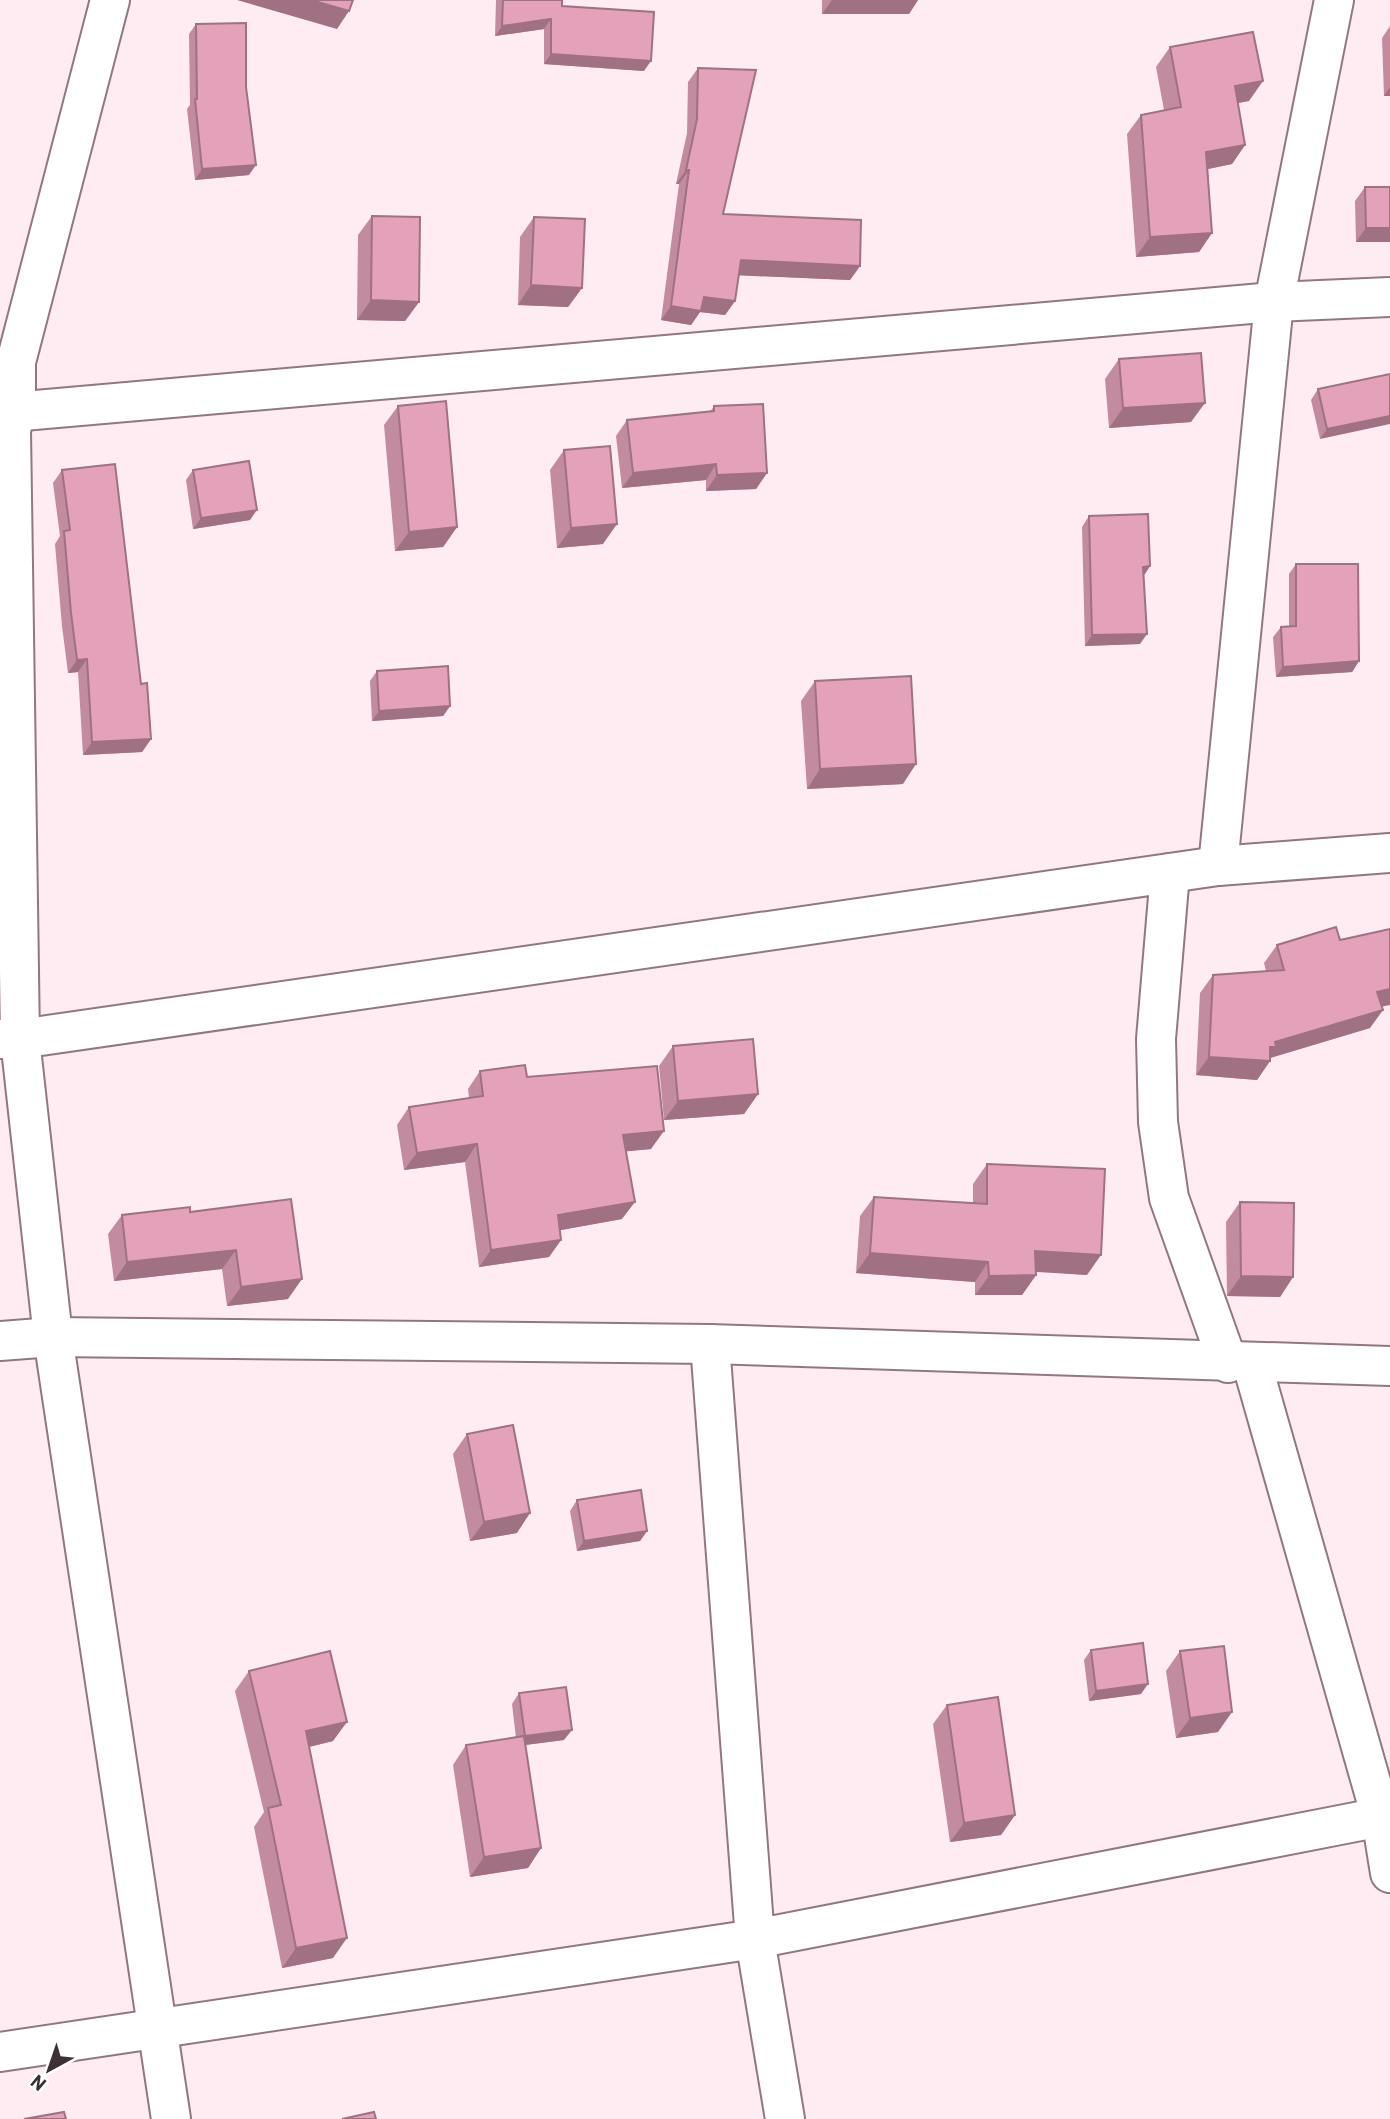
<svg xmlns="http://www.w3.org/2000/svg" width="1390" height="2119" font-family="Barlow,sans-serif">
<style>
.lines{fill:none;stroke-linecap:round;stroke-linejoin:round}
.minor-casing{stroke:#917780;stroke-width:42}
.minor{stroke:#fff;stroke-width:38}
.wall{fill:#c38b9f}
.shaded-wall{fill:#9f7182}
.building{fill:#e3a2b9;stroke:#9f7182;stroke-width:2}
</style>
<rect width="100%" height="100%" fill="#feecf2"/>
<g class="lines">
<defs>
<g id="minor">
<path d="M110,0L16,362V412L11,430L20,1039L53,1337L171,2119"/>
<path d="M0,413L1274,302L1390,297"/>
<path d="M1218,866L1274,302L1334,0"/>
<path d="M1170,873L1156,1039L1158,1122L1169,1198L1228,1363"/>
<path d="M0,1039H20L1218,866L1390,853"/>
<path d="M0,1341L53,1337L710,1344L1390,1366"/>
<path d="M710,1344L755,1939L785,2119"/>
<path d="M1252,1364L1381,1817L1390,1873"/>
<path d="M0,2052L755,1939L1381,1817L1390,1819"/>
</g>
</defs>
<use href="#minor" class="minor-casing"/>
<use href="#minor" class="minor"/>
</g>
<g class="wall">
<path d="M496,0H562V6L644,71L544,64V29L495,36Z"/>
<path d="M822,0H918L909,14H822Z"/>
<path d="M196,24L246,87L249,175L195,180L187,109L190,105L189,34Z"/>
<path d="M1390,26V96H1384L1382,38Z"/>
<path d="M1170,47L1249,101L1238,103L1245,145L1232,164L1208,169L1212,233L1199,252L1136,257L1127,134L1141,115L1164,110L1156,67Z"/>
<path d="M698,68L723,214L860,266L850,280L739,275L735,301L725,315L700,312L691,325L661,320L679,184H676L687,133L688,82Z"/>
<path d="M1365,187L1390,242H1356L1355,201Z"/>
<path d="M372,216L419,302L405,321L357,320L358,235Z"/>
<path d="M534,217L582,288L568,307L518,305L520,237Z"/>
<path d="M1119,359L1191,422L1109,428L1105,379Z"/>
<path d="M1390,374L1320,439L1311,400L1318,389Z"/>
<path d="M398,406L457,527L443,547L395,551L384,425Z"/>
<path d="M714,406L767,473L756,489L706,491V480L622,488L616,436L627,420L710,412Z"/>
<path d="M564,450L603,544L557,548L550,470Z"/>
<path d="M62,470L141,684L151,739L142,752L83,755L78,672L68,673L62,626L55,544L60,536L53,483Z"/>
<path d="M193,470L250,520L193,529L186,480Z"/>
<path d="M1089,516L1150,566L1144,575L1140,644L1085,646L1082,527Z"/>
<path d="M1296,564L1359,661L1352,672L1276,677L1273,637L1281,627L1289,626V574Z"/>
<path d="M377,671L450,706L443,716L372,721L370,681Z"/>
<path d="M815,681L903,784L807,789L801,701Z"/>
<path d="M1340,940L1382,1006L1370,1028L1270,1058V1061L1257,1080L1196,1075L1200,993L1213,975L1266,971L1264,963L1277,945Z"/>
<path d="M673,1046L758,1094L744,1114L664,1120L659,1066Z"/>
<path d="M480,1071L527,1077L651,1149L626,1151L622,1219L560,1230L561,1240L549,1257L479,1267L465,1162L404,1170L397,1125L409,1107L469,1098L468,1089Z"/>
<path d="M987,1164L1087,1275L1036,1271V1275L1022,1295H975V1282L856,1273L860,1216L874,1197L973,1203V1184Z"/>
<path d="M291,1199L288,1299L227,1306L222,1269L114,1281L108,1234L122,1215L190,1212Z"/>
<path d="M1240,1202L1293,1277L1280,1297L1227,1296L1226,1222Z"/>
<path d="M467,1434L517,1533L470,1541L453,1454Z"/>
<path d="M577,1500L647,1531L640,1541L577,1551L570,1511Z"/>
<path d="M1091,1650L1141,1694L1089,1701L1084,1660Z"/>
<path d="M1180,1651L1218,1732L1176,1738L1166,1671Z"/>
<path d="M249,1671L333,1741L309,1747L333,1958L282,1968L254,1827L264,1812L235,1691Z"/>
<path d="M519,1693L564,1740L525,1745L541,1848L528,1868L470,1877L453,1765L466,1745L516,1738L512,1704Z"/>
<path d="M947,1705L1015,1815L1001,1835L950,1842L933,1724Z"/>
</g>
<g class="shaded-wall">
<path d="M237,0H311L349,11L337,29Z"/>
<path d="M832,0H918L909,14H822Z"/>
<path d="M551,19L544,29L495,36L502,26Z"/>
<path d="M551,54L651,61L644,71L544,64Z"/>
<path d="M1263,81L1249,101L1221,106L1235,86Z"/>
<path d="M1390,87V96H1384Z"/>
<path d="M1245,145L1232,164L1193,172L1206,152Z"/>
<path d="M256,165L249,175L195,180L202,169Z"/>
<path d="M686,170H689L679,184H676Z"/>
<path d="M1366,228H1390V242H1356Z"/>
<path d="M1212,233L1199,252L1136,257L1150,237Z"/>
<path d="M741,260L860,266L850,280L731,275Z"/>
<path d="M531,285L582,288L568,307L518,305Z"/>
<path d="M704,297L735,301L725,315L700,312L691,325L661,320L671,306Z"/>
<path d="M371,300L419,302L405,321L357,320Z"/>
<path d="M1205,403L1191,422L1109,428L1123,408Z"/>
<path d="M1390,416V424L1320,439L1327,429Z"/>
<path d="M716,464L706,480L622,488L633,473Z"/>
<path d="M767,473L756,489L706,491L717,475Z"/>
<path d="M257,510L250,520L193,529L201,518Z"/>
<path d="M617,524L603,544L557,548L571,528Z"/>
<path d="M457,527L443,547L395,551L409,532Z"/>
<path d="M1150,566L1143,577V567Z"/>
<path d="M1147,634L1140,644L1085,646L1092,635Z"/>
<path d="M87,659L78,672L68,673L77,660Z"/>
<path d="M1359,661L1352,672L1276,677L1283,667Z"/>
<path d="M450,706L443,716L372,721L379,711Z"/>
<path d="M151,739L142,752L83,755L92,742Z"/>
<path d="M916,764L903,784L807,789L820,769Z"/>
<path d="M1390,989V1005L1365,1010L1377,992Z"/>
<path d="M1383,1010L1370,1028L1267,1059L1270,1061L1257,1080L1196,1075L1209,1057L1270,1047L1275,1042Z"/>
<path d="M758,1094L744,1114L664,1120L678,1101Z"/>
<path d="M664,1131L651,1149L610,1153L623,1135Z"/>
<path d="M477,1144L465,1162L404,1170L417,1153Z"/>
<path d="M635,1202L622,1219L545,1233L558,1215Z"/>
<path d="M561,1240L549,1257L479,1267L491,1250Z"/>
<path d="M236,1250L222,1269L114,1281L127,1262Z"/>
<path d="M1035,1251L1101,1255L1087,1275L1021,1271Z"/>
<path d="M870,1253L988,1262L975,1282L856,1273Z"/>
<path d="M1036,1275L1022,1295H975L989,1276Z"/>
<path d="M1241,1276L1293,1277L1280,1297L1227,1296Z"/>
<path d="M302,1279L288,1299L227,1306L241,1287Z"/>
<path d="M530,1513L517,1533L470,1541L484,1522Z"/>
<path d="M647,1531L640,1541L577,1551L584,1541Z"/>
<path d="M1148,1684L1141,1694L1089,1701L1096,1691Z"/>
<path d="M1232,1712L1218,1732L1176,1738L1190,1718Z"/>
<path d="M347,1722L333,1741L292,1751L306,1731Z"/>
<path d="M572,1730L564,1740L517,1746L525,1736Z"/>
<path d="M1015,1815L1001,1835L950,1842L964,1823Z"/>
<path d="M541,1848L528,1868L470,1877L484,1857Z"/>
<path d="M347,1938L333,1958L282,1968L296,1948Z"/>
</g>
<g class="building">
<path d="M311,0H353L349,11Z"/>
<path d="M503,0H562V6L654,12L651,61L551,54V19L502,26Z"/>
<path d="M246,23V87L256,165L202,169L195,99H197L196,24Z"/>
<path d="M1253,32L1263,81L1235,86L1245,145L1206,152L1212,233L1150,237L1141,115L1181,107L1170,47Z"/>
<path d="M698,68L756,70L723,214L861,220L860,266L741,260L735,301L704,297L701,311L671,306L689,170H686L697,119Z"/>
<path d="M1365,187H1390V228H1366Z"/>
<path d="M372,216L420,217L419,302L371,300Z"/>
<path d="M534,217L585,219L582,288L531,285Z"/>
<path d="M1201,353L1205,403L1123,408L1119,359Z"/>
<path d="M1390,374V416L1327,429L1318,389Z"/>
<path d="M446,401L457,527L409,532L398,406Z"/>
<path d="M763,404L767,473L717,475L716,464L633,473L627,420L714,411V406Z"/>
<path d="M610,446L617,524L571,528L564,450Z"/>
<path d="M249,461L257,510L201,518L193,470Z"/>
<path d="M115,464L141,684L147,683L151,739L92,742L87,659L77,660L71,613L64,531L70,530L62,470Z"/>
<path d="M1148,514L1150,566L1143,567L1147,634L1092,635L1089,516Z"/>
<path d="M1296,564H1358L1359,661L1283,667L1281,627L1296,626Z"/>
<path d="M448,666L450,706L379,711L377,671Z"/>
<path d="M911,676L916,764L820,769L815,681Z"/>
<path d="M1336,927L1340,940L1390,929V989L1377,992L1383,1010L1275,1042L1276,1047H1270V1061L1209,1057L1213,975L1284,970L1277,945Z"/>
<path d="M753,1039L758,1094L678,1101L673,1046Z"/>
<path d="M525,1065L527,1077L657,1066L664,1131L623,1135L635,1202L558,1215L561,1240L491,1250L477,1144L417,1153L409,1107L483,1096L480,1071Z"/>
<path d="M987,1164L1105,1169L1101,1255L1035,1251L1036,1275L989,1276L988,1262L870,1253L874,1197L987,1204Z"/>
<path d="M291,1199L302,1279L241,1287L236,1250L127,1262L122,1215L190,1207V1212Z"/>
<path d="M1240,1202L1294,1203L1293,1277L1241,1276Z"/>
<path d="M513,1425L530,1513L484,1522L467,1434Z"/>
<path d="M641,1490L647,1531L584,1541L577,1500Z"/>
<path d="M1143,1643L1148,1684L1096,1691L1091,1650Z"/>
<path d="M1224,1646L1232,1712L1190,1718L1180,1651Z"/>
<path d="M330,1651L347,1722L306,1731L347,1938L296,1948L268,1808L281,1805L249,1671Z"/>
<path d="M566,1687L572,1730L525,1736L519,1693Z"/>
<path d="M998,1697L1015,1815L964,1823L947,1705Z"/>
<path d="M524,1736L541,1848L484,1857L466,1745Z"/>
<path d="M64,2112L66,2119H24Z"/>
<path d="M374,2112L376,2119H342Z"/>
</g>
<g transform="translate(49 2070) rotate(220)" stroke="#ffffff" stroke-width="5" paint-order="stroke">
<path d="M0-5L12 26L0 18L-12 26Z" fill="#3d3135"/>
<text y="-10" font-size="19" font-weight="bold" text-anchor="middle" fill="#3d3135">N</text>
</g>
</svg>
